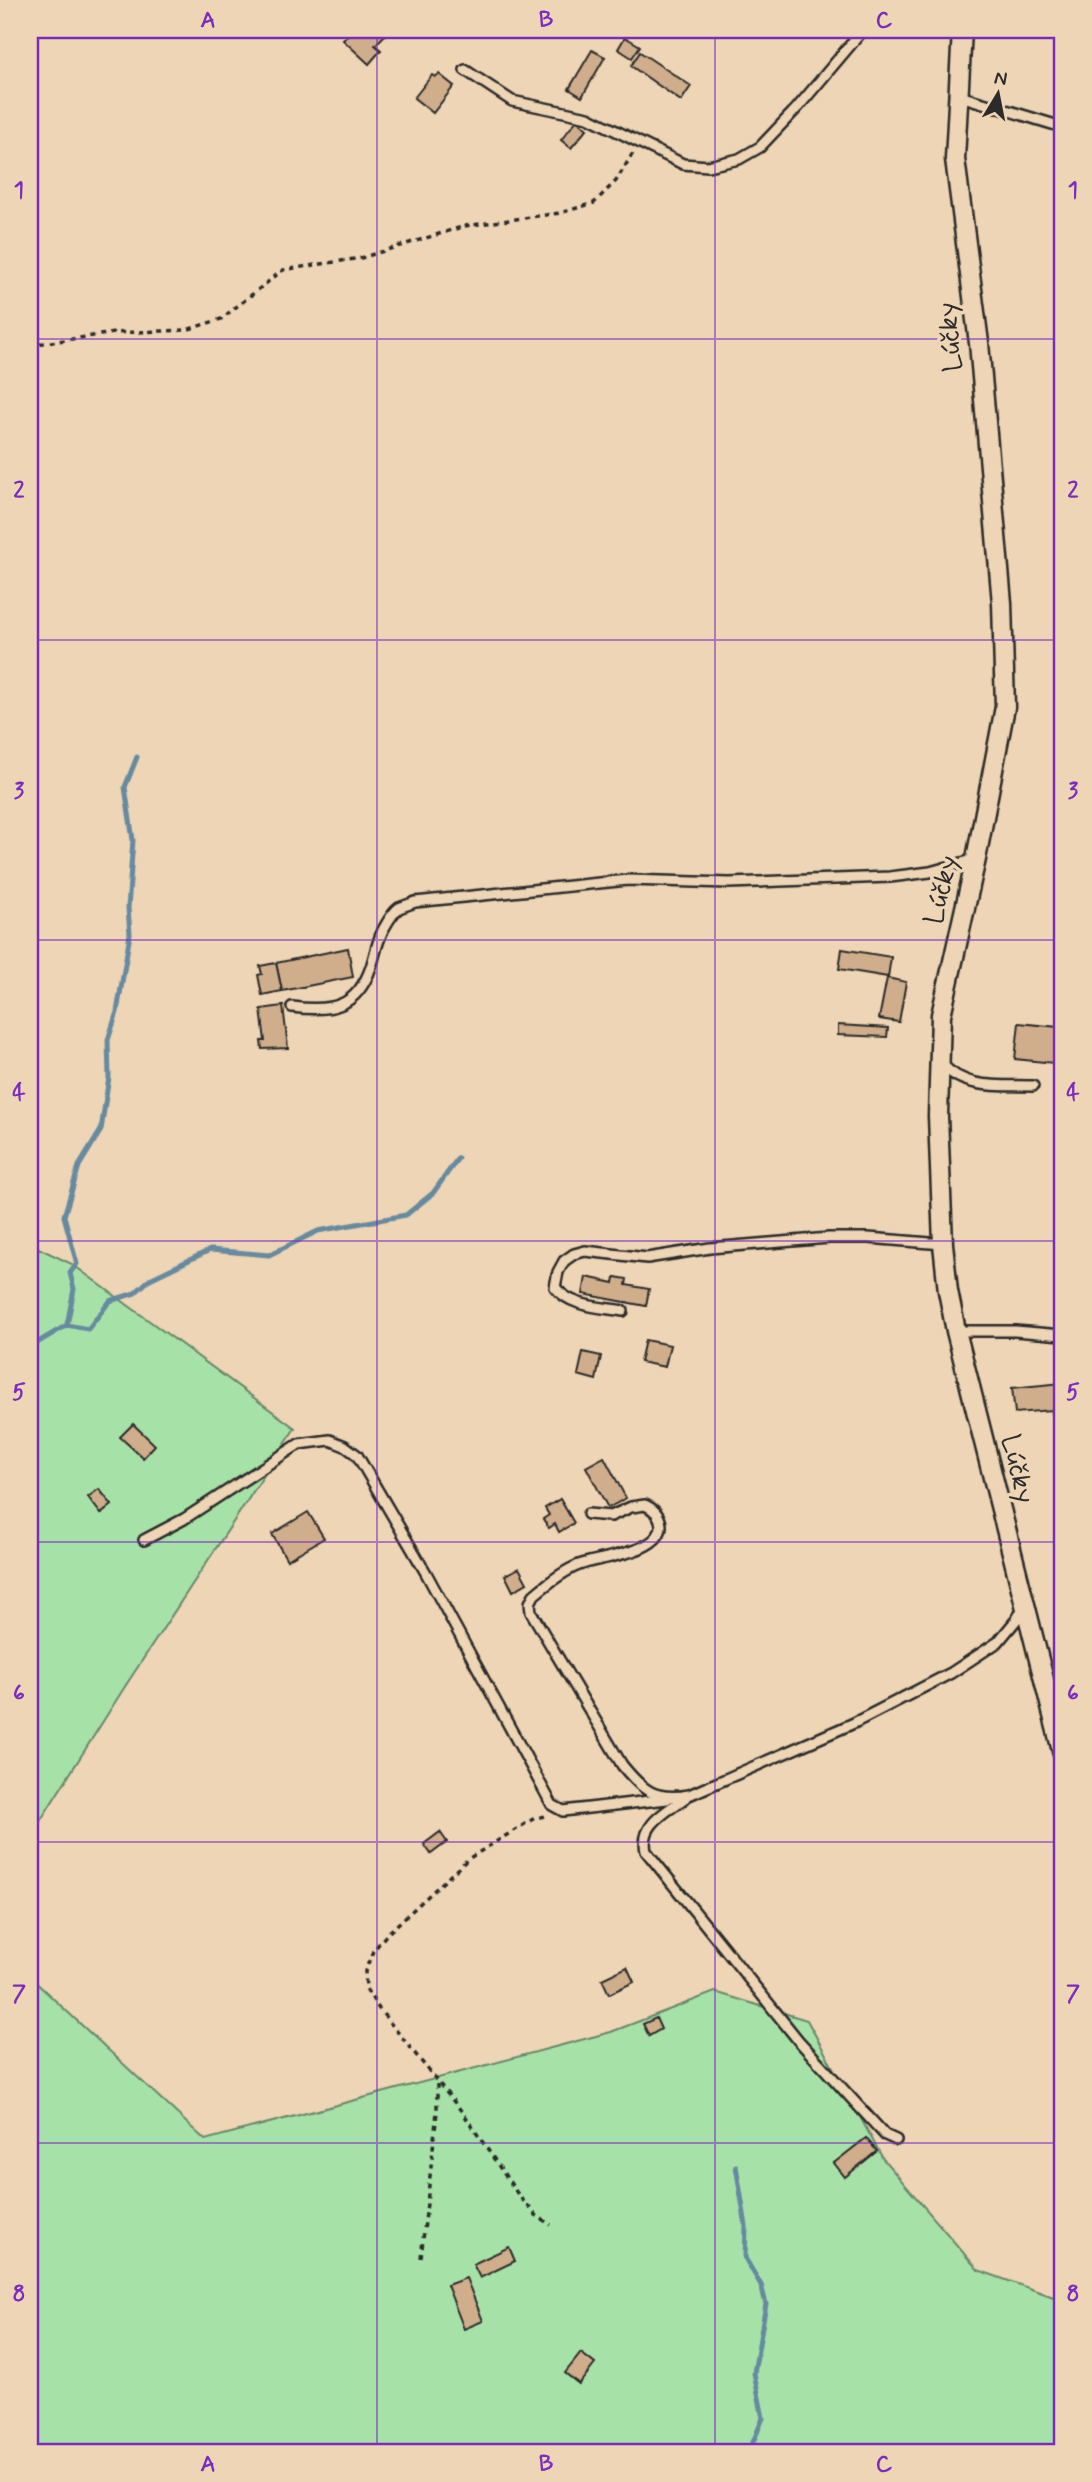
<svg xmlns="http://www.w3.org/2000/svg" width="1092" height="2482" font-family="Mynerve,sans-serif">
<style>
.green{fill:#a6e2a8;stroke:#68866a;stroke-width:2}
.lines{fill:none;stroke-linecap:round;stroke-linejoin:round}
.stream{stroke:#668a9f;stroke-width:5}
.building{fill:#d0ae8c;stroke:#2b2b2b;stroke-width:2}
.lane-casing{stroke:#2b2b2b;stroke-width:14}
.street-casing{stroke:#2b2b2b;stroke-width:23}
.path{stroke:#2b2b2b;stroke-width:3.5;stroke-dasharray:5 5;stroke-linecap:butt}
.lane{stroke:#edd5b5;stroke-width:9}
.street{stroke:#edd5b5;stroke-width:18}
.grid{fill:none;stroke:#7b2cbf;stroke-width:2;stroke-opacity:0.55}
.labels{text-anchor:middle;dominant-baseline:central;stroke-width:7;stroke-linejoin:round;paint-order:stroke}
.street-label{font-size:28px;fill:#2b2b2b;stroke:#edd5b5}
.neatline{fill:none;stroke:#7b2cbf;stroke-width:2.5}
.grid-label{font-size:23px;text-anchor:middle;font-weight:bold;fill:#7b2cbf}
</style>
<rect width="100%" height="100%" fill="#edd5b5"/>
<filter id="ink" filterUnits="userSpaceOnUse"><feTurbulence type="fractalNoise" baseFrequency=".0143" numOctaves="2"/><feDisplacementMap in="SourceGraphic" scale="14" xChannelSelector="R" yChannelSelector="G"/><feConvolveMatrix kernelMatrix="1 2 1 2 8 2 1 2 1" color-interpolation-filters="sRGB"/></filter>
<g filter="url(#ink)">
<g class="green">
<path d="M30,1244L72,1264L295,1428L124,1688L30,1837Z"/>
<path d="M30,1977L205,2140L611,2032L715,1992L807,2020L883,2159L978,2270L1062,2300V2452H30Z"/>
</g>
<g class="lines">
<g class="stream">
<path d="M67,1325L88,1329L110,1301L135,1293L150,1279L210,1250L269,1255L318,1231L406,1215L433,1193L458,1158"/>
<path d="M30,1347L67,1325L74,1289L70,1273L77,1264L64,1216L79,1166L101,1130L109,1077L108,1040L117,1012L130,934L128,908L133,840L125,787L137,757"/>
<path d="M736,2166L746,2226L745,2258L761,2285L766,2304L754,2373L763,2418L749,2452"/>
</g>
</g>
<g class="building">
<path d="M353,30H390L375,45L381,50L369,64L343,40Z"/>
<path d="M625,37L640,46L632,58L618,49Z"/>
<path d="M592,50L605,57L582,97L569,89Z"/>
<path d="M640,52L691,86L681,101L631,66Z"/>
<path d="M439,74L454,86L433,113L414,98L432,75L435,77Z"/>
<path d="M577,120L587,129L571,148L561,140Z"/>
<path d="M348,948L353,977L282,991L276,963Z"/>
<path d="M842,949L891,957L888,977L839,969Z"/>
<path d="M276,963L282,991L262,995L258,975L262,974L260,966Z"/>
<path d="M887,978L906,982L899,1022L879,1019Z"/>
<path d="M283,1006L288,1048L262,1049L261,1041H265L261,1009Z"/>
<path d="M1019,1023L1058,1027L1054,1063L1015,1059Z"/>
<path d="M838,1025L888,1028L887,1037L838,1035Z"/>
<path d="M586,1277L614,1283L615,1277L627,1279L626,1285L649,1289L646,1306L583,1294Z"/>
<path d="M645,1340L670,1345L665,1367L640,1362Z"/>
<path d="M583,1352L601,1356L596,1380L578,1375Z"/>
<path d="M1062,1383V1413L1052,1414V1410L1015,1413L1012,1388Z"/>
<path d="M133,1424L155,1445L143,1458L120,1437Z"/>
<path d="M604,1457L626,1498L608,1508L586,1467Z"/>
<path d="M99,1489L112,1505L101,1514L88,1497Z"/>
<path d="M560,1499L574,1523L559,1532L555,1524L549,1528L543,1519L549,1515L545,1508Z"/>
<path d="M308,1512L324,1538L287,1560L272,1534Z"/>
<path d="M519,1568L527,1583L513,1591L505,1575Z"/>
<path d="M440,1832L447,1842L431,1854L424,1844Z"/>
<path d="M627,1967L634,1982L609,1994L602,1979Z"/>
<path d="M656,2018L661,2029L649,2036L643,2024Z"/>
<path d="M866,2138L877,2151L845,2177L834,2163Z"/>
<path d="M509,2247L515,2261L480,2278L473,2264Z"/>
<path d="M466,2278L483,2321L464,2329L447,2285Z"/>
<path d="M581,2353L595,2364L579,2384L565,2373Z"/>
</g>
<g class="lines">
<defs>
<g id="lane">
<path d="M465,70L512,101L588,117L683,164L708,166L739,159L760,147L798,107L863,30"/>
<path d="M960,96L1062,127"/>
<path d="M292,1007C331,1012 357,1008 371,967C375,955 377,942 383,930C387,923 392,913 399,908C404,906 410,904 415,902L628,880L729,883L890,877L930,872L976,859"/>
<path d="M942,1064C964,1090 1001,1085 1033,1086"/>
<path d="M623,1311C600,1307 570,1307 555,1287L558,1272L564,1261L574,1254L585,1251L647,1258L710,1248L829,1238H868L943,1244"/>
<path d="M956,1331H1015L1062,1335"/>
<path d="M588,1514L611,1516L631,1507L645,1505C654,1509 660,1515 661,1525C662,1553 599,1557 579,1565C563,1571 547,1584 534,1595L530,1603L531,1612L622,1765C643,1791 655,1801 689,1795L854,1723L951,1673L998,1642L1017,1619L1023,1608"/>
<path d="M144,1540L184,1519L299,1444L330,1440L345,1446L357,1455L426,1573L552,1805L563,1811L667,1799"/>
<path d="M685,1798C666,1812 640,1824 646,1851L798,2040L885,2135L896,2140"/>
</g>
<path id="street" d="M962,30L955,159L979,343L1002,603L1005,707L976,859L941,1015L938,1116L943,1244L948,1291L956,1331L1062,1751"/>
</defs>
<use href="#lane" class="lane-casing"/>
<use href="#street" class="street-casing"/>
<g class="path">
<path d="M30,345L114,333L186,330L221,319L283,270L361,258L465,226L560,213L594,203L616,181L633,153"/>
<path d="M544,1816L533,1819L468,1859L387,1934L373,1951L365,1971L366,1989L379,2009L463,2113L519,2196L536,2215L551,2225"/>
<path d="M421,2258L437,2112V2084"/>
</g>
<use href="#lane" class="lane"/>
<use href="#street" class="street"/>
</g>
</g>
<path class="grid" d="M377,30V2452M715,30V2452M30,339H1062M30,640H1062M30,940H1062M30,1241H1062M30,1542H1062M30,1842H1062M30,2143H1062"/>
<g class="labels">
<g class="street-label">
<text transform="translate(951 337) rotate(-96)">Lúčky</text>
<text transform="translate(942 890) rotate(-77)">Lúčky</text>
<text transform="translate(1017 1469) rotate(76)">Lúčky</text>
</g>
</g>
<rect width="1092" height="2482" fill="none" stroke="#edd5b5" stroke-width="77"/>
<g transform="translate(998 94) rotate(10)" stroke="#edd5b5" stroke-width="5" paint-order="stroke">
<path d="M0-5L12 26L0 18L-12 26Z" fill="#2b2b2b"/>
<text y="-10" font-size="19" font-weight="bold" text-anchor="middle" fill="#2b2b2b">N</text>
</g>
<rect x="38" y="38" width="1016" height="2406" class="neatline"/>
<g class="grid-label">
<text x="208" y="27">A</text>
<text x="546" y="27">B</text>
<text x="884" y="27">C</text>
<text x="19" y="197">1</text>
<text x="1073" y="197">1</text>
<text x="19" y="497">2</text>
<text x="1073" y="497">2</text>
<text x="19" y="798">3</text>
<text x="1073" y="798">3</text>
<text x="19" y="1099">4</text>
<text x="1073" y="1099">4</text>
<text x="19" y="1399">5</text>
<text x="1073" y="1399">5</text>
<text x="19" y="1700">6</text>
<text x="1073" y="1700">6</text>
<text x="19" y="2001">7</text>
<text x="1073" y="2001">7</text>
<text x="19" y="2301">8</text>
<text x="1073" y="2301">8</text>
<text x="208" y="2471">A</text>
<text x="546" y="2471">B</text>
<text x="884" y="2471">C</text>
</g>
</svg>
